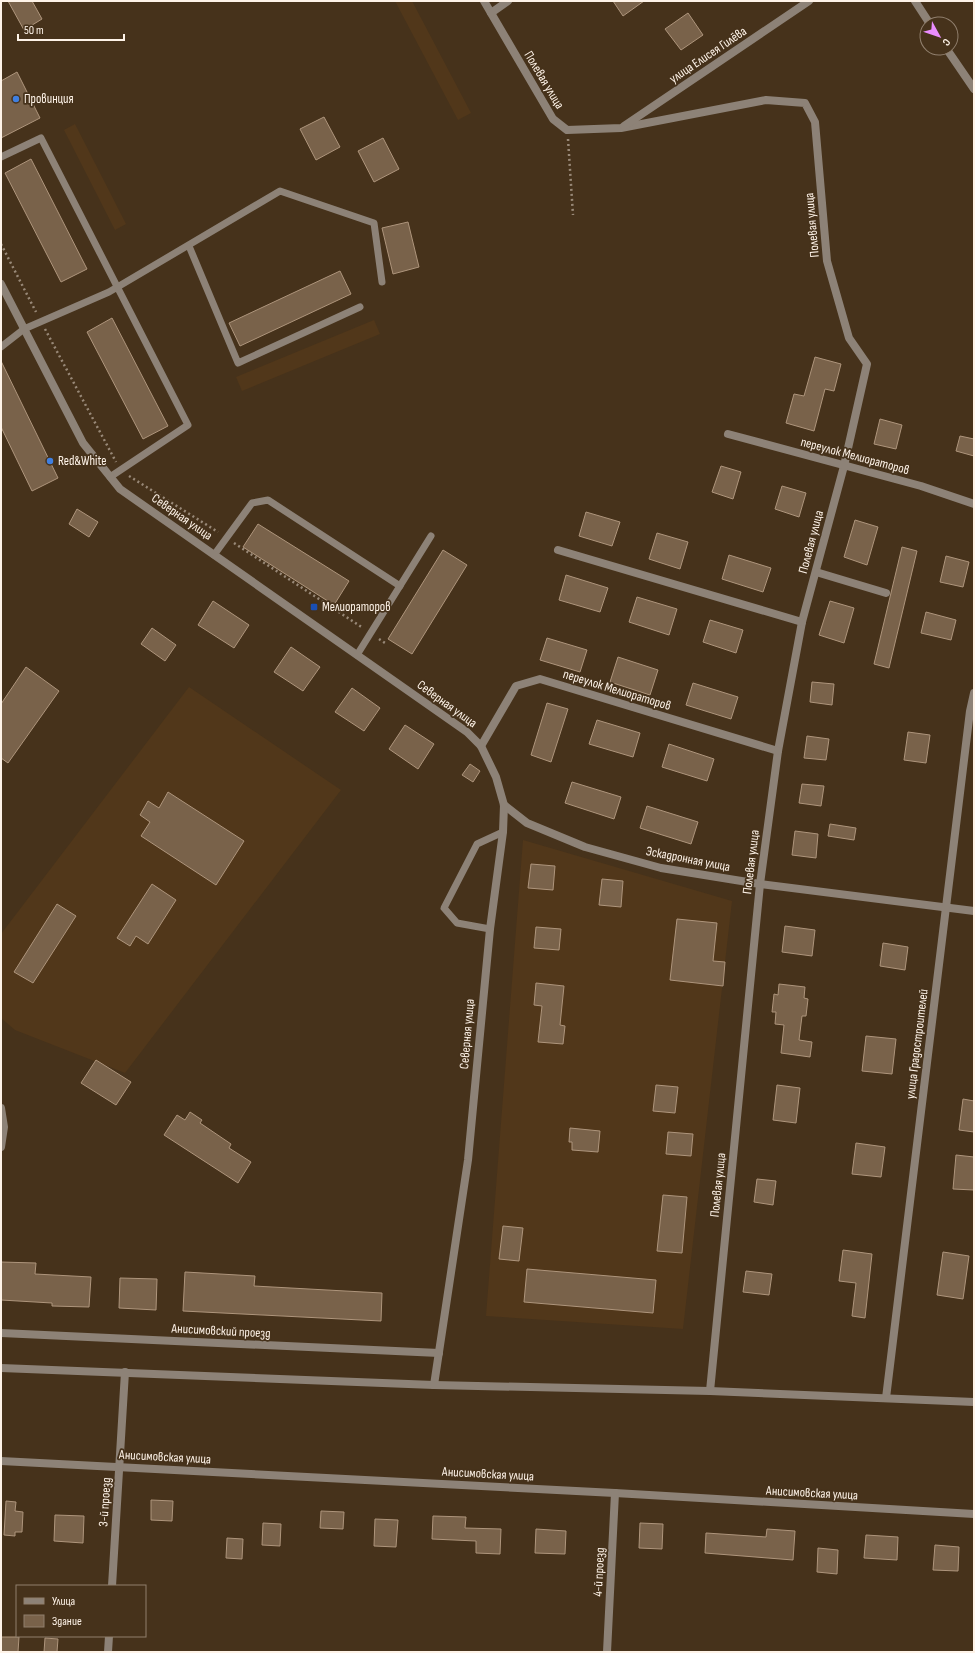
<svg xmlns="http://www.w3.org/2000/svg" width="975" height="1653" font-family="'Sofia Sans Condensed',sans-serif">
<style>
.built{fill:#51371a}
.building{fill:#79624a;stroke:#ae957c}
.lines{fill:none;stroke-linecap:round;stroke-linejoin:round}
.path{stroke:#998978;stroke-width:2.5;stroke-dasharray:2 3;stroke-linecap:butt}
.service{stroke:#8d8277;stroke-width:7}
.minor{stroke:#8d8277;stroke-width:8}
.tertiary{stroke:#8d8277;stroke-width:8}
.shop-dot{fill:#3f7fe0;stroke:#46321b;stroke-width:1.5}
.transit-dot{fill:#1a4fb4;stroke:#46321b;stroke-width:1.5}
.labels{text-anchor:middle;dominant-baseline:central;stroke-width:3.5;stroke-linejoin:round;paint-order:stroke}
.street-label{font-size:13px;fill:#fef3e8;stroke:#46321b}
.poi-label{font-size:13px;fill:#fef3e8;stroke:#46321b;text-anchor:start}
</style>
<rect width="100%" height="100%" fill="#46321b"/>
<g class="built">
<path d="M395,1H412L471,113L458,120Z"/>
<path d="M75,124L126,224L115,230L64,130Z"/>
<path d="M374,320L380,334L242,391L236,377Z"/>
<path d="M189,687L341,790L125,1073L15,1030L1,1018V934Z"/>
<path d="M523,840L732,901L683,1329L486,1316Z"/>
</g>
<g class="building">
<path d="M8,1H32L42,19L24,30Z"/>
<path d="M613,1H644L623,16Z"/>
<path d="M688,13L703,35L681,50L665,29Z"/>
<path d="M17,72L40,118L1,138V81Z"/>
<path d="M324,117L340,147L316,160L300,129Z"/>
<path d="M383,138L399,169L374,182L358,151Z"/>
<path d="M31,159L87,269L61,282L5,173Z"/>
<path d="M408,222L419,267L393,274L382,228Z"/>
<path d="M340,271L351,294L240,346L229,323Z"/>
<path d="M112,318L168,426L143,439L87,332Z"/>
<path d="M815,357L841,364L834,391L825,389L814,431L786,423L794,394L804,396Z"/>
<path d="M1,361L58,478L32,491L1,427Z"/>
<path d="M880,419L902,425L896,449L874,444Z"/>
<path d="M960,436L974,439V456L956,451Z"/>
<path d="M721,466L741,472L733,499L712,492Z"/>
<path d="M782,486L806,493L799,517L775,509Z"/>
<path d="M77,509L98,522L89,537L69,524Z"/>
<path d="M586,512L620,522L612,546L579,536Z"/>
<path d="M855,520L878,527L867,565L844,557Z"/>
<path d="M258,524L349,581L334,605L243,547Z"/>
<path d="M657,533L688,542L680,569L649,559Z"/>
<path d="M902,547L917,551L889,668L874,664Z"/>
<path d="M443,550L467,565L412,654L388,639Z"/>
<path d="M729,555L771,568L763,592L722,579Z"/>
<path d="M946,556L969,562L963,587L940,582Z"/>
<path d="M566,575L608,588L600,612L559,600Z"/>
<path d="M637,597L677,609L669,635L629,622Z"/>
<path d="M213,601L249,625L234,648L198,625Z"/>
<path d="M830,601L854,608L844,643L819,635Z"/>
<path d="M926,612L956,620L951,640L921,633Z"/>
<path d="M710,620L743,630L736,653L703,642Z"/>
<path d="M152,628L176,645L165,661L141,644Z"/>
<path d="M547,638L587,650L580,672L540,660Z"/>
<path d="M291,647L320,667L303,691L274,672Z"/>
<path d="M618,657L658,670L650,695L610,682Z"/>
<path d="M26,667L59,691L8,763L1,758V704Z"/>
<path d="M812,682L834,684L832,705L810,702Z"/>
<path d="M693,683L738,697L731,719L686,705Z"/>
<path d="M352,688L380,708L364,731L335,712Z"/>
<path d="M547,703L568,709L551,762L531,755Z"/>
<path d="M597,720L640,733L633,757L589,744Z"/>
<path d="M405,725L434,744L418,769L389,749Z"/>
<path d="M908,732L930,735L926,763L904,760Z"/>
<path d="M807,736L829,739L826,760L804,758Z"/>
<path d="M669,744L714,759L707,781L662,767Z"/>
<path d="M470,764L480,771L473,782L462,775Z"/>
<path d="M572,782L621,797L614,819L565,803Z"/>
<path d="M802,784L824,786L821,806L799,803Z"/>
<path d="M168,792L244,841L216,885L141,836L150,822L140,815L148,801L159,808Z"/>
<path d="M647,806L698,822L691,844L640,828Z"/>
<path d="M830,824L856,828L854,840L828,836Z"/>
<path d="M795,831L818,834L816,858L792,855Z"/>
<path d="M531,864L555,866L553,890L528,888Z"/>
<path d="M602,879L623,881L621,907L599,905Z"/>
<path d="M152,884L176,900L148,944L136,936L130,946L117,938Z"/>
<path d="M57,904L76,916L33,983L14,972Z"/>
<path d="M677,919L717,923L713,961L725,962L723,986L670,980Z"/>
<path d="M785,926L815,930L812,956L782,952Z"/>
<path d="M536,927L561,929L559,950L534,948Z"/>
<path d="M883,943L908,947L905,970L880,966Z"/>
<path d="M536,983L564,986L560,1025L565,1026L563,1044L538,1042L542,1006L534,1005Z"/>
<path d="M779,984L805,987L804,998L808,999L806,1016H802L799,1040L812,1042L810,1057L781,1053L784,1025L775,1024L776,1012H772L774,994L778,995Z"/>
<path d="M866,1036L896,1039L892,1074L862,1071Z"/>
<path d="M96,1060L131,1082L116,1105L81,1083Z"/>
<path d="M656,1085L678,1087L675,1113L653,1111Z"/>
<path d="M777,1085L800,1088L796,1123L773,1120Z"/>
<path d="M963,1099L974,1101V1132L959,1130Z"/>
<path d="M190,1112L202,1120L200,1123L231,1144L229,1148L251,1162L238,1183L164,1135L177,1115L185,1120Z"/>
<path d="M570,1128L600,1131L598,1152L572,1150V1142H569Z"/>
<path d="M668,1132L693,1134L691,1156L666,1154Z"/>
<path d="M856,1143L885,1147L881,1177L852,1174Z"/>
<path d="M956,1155L974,1157V1190L953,1189Z"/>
<path d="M757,1179L776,1181L773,1205L754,1202Z"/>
<path d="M663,1195L687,1197L682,1253L657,1251Z"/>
<path d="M503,1226L523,1228L519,1261L499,1259Z"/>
<path d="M843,1250L872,1254L865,1318L852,1316L856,1283L839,1281Z"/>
<path d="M943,1252L969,1256L963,1299L937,1295Z"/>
<path d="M1,1262L36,1263L35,1274L91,1277L89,1307L52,1306V1303L1,1300Z"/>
<path d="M527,1269L656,1280L653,1313L524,1302Z"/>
<path d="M746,1271L772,1274L769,1295L743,1292Z"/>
<path d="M185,1272L255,1276L254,1286L382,1293L381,1321L183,1311Z"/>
<path d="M120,1278L157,1279L156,1310L119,1308Z"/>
<path d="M151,1500L173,1501L172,1521L151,1520Z"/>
<path d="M6,1501L16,1502L15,1511L23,1512L22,1532H15V1536L4,1535Z"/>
<path d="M321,1511L344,1512L343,1529L320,1528Z"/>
<path d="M55,1515L84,1516L83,1543L54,1541Z"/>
<path d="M433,1516L466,1517L465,1528L501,1529L500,1554L476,1553V1541L432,1539Z"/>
<path d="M375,1519L398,1520L396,1547L374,1546Z"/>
<path d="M263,1523L281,1524L280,1546L262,1545Z"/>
<path d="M640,1523L663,1524L662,1549L639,1548Z"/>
<path d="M536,1529L566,1531L565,1554L535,1553Z"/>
<path d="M767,1529L795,1531L793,1560L705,1553L706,1533L766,1537Z"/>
<path d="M866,1535L898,1537L897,1560L864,1558Z"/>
<path d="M227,1538L243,1539L242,1559L226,1558Z"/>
<path d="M935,1545L959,1547L958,1571L933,1570Z"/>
<path d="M818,1548L838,1550L837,1574L817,1572Z"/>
<path d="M1,1637H19L18,1652H1Z"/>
<path d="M45,1638L58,1639L57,1652H44Z"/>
</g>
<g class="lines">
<g class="path">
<path d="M568,139L573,215"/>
<path d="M1,244L36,312"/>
<path d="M45,329L116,462"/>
<path d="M129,476L218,532"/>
<path d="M234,543L363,628"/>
<path d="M379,639L385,643"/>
</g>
<g class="service">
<path d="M1,157L41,138L188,425L110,477"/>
<path d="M189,246L238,363L360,307"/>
<path d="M1,347L24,329L109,292L280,191L374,223L382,282"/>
<path d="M214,555L252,503L268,500L400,586"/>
<path d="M357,655L431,536"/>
<path d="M490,929L457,923L444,908L477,844L503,832"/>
</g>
<g class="minor">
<path d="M484,1L553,119L567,130L621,128L766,100L805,103L815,122L827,261L849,338L867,364L844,466L802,622L778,751L760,884L710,1391"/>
<path d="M915,1L930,24"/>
<path d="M491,13L508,1"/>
<path d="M946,48L974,89"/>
<path d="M624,126L809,1"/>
<path d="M728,434L921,486L974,504"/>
<path d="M558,550L802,622"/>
<path d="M816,572L886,593"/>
<path d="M481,746L516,686L540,679L778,751"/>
<path d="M504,805L527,823L585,847L661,868L760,884L974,911"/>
<path d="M1,1108L4,1127L1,1147"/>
<path d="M1,1333L439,1353"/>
<path d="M886,1398L970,711L974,693"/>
<path d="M1,1461L615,1493L974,1514"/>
<path d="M112,1586L125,1372"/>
<path d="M108,1652L109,1636"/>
<path d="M607,1652L615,1493"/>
</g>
<g class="tertiary">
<path d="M1,284L83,443L120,489L467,732L481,746L496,777L504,805L503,832L490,929L468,1160L434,1385"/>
<path d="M1,1368L434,1385L710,1391L974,1402"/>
</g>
</g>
<g class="shop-dot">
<circle cx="16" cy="99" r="4"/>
<circle cx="50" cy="461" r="4"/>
</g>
<rect class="transit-dot" x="310" y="603" width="8" height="8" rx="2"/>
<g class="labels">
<g class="street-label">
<text transform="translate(708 55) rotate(-34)">улица Елисея Гилёва</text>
<text transform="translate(544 80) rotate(59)">Полевая улица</text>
<text transform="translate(812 225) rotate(-95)">Полевая улица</text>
<text transform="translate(855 456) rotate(15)">переулок Мелиораторов</text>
<text transform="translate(182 517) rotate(35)">Северная улица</text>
<text transform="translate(811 542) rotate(-75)">Полевая улица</text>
<text transform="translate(617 690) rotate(17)">переулок Мелиораторов</text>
<text transform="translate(447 704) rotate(36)">Северная улица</text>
<text transform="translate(688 859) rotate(11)">Эскадронная улица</text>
<text transform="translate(751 862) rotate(-83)">Полевая улица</text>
<text transform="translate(467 1034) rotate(-85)">Северная улица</text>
<text transform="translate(917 1044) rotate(-83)">улица Градостроителей</text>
<text transform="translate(718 1185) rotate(-84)">Полевая улица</text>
<text transform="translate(221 1331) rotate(3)">Анисимовский проезд</text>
<text transform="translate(165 1457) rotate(3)">Анисимовская улица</text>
<text transform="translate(488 1474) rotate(3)">Анисимовская улица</text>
<text transform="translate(812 1493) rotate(3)">Анисимовская улица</text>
<text transform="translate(105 1502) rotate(-86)">3-й проезд</text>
<text transform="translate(599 1572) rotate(-87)">4-й проезд</text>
</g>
<g class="poi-label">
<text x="24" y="99">Провинция</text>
<text x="58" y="461">Red&amp;White</text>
<text x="322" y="607">Мелиораторов</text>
</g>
</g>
<rect width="975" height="1653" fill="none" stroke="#fef3e8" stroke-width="4"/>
<rect x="16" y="1585" width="130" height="52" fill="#46321b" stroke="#907f6d"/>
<rect x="24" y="1598" width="20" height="6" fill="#8d8277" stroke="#907f6d"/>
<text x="52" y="1605" font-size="12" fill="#fef3e8">Улица</text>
<rect x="24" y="1615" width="20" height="12" fill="#79624a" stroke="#907f6d"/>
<text x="52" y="1625" font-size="12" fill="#fef3e8">Здание</text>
<g transform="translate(939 36) rotate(130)"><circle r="19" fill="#46321b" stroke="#907f6d"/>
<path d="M0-3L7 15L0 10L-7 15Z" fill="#ea8dfd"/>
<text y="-6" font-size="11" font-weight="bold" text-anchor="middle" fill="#fef3e8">С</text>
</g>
<path d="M18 34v6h106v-6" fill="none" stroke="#fef3e8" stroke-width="2"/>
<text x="24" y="34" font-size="12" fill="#fef3e8" stroke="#46321b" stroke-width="3" paint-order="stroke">50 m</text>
</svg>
